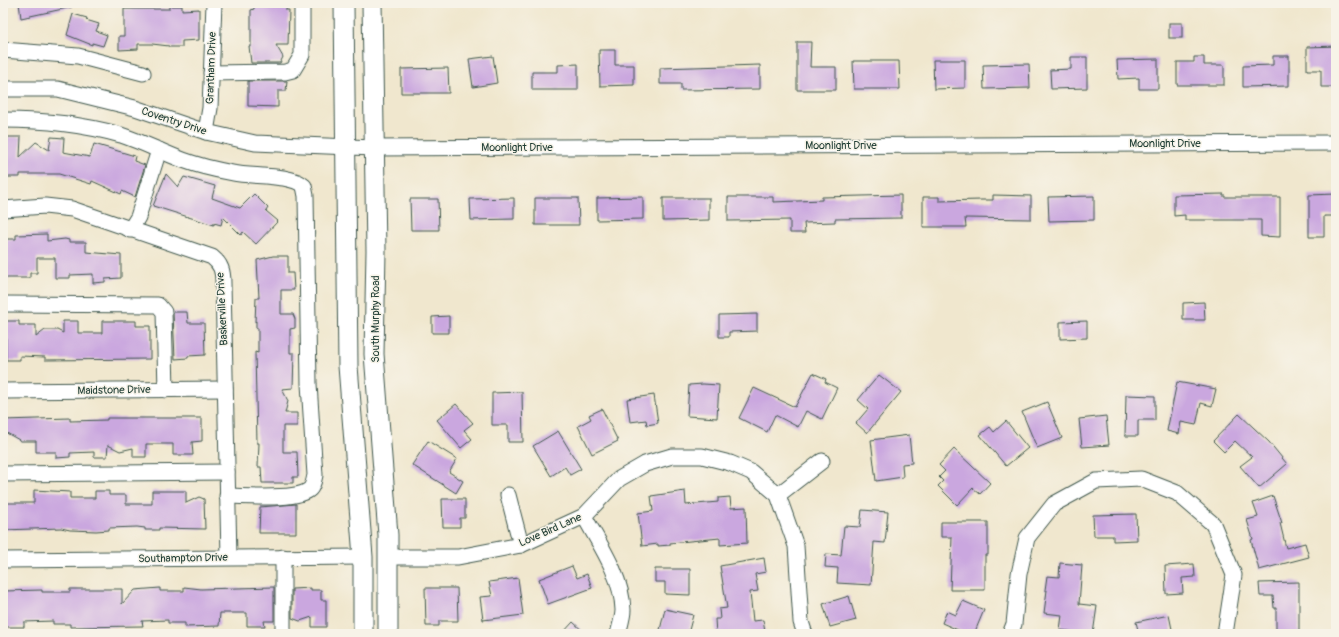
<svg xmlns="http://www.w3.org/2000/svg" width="1339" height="637" font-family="Pangolin,sans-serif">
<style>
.building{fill:#caa7df}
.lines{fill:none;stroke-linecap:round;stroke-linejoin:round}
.minor-casing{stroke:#3e564b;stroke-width:17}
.major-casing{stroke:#3e564b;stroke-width:21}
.minor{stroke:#fff;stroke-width:15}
.major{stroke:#fff;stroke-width:19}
.labels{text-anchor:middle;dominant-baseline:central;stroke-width:3;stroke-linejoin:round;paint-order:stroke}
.street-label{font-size:11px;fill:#1f3d34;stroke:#f7f3e8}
</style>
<rect width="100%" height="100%" fill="#f7f3e8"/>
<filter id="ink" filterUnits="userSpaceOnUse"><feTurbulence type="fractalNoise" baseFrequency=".025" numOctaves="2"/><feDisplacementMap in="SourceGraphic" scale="8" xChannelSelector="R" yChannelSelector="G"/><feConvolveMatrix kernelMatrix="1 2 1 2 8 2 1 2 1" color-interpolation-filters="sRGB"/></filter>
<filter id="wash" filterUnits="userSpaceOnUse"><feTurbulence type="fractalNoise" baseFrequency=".012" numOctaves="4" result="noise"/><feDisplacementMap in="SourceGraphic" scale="16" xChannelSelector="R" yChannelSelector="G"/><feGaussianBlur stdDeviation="0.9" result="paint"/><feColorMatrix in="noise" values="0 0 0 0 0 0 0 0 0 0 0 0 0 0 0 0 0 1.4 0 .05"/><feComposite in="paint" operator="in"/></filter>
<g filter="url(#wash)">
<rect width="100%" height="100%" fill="#f0e7ce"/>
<g id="blocks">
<g class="building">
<path d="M19,3H72V7L21,18Z"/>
<path d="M254,3H286V10H289L288,45H276L283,57L280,63H251L249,46H251V10L254,9Z"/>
<path d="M169,6H182V10L199,9V40L182,41V47H169V46L152,44H138V49L119,50V36H124V9H169Z"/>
<path d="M73,14L87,18L86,20L99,24L96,31L107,35L103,46L92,43V45L67,35Z"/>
<rect x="1169" y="23" width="13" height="15"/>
<path d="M797,42H811L810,67H836V90H797Z"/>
<path d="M1336,46V87H1321V70H1307V47Z"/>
<path d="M599,50H615V65H634V85L600,86Z"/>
<path d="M493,56L497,83L473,87L469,59Z"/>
<path d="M1273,56H1289V86L1243,87V66L1273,65Z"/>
<path d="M1071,57H1087V88L1051,89L1050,70L1071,69Z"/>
<path d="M1194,57H1204V65H1224V85H1177V62H1194Z"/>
<path d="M1158,59V89H1139V78L1118,79L1117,60Z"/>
<path d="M933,60H965V88L934,89Z"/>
<path d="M853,61H899L900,89H854Z"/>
<path d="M578,64V90H532V72H558V65Z"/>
<path d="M1029,64L1030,88L984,89L983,65Z"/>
<path d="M760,65V89L681,90V84H660V68Z"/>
<path d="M448,68L449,93H401V69Z"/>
<path d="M248,81H287L286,91H278V107L248,106Z"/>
<path d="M6,137H21L20,157L36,142L49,150L51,137L64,138L63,152L90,157L94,144L135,156L134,161L145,165L135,197L122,191L121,194L92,181L91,184L59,174H20V177H7V173L3,172V141H7Z"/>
<path d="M166,174L178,187L184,177L215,186L212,198L240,208L254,194L268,208L266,211L278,221L256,244L243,232L241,235L223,217L221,225L214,223V225L153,206Z"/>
<path d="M1224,194V197H1280V237L1261,236V220H1185V215L1174,216V195Z"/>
<path d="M1336,194V216H1324V237H1309V195Z"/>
<path d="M901,195V218L835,219V222L804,223L805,233H790V220L728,221V197H773V202L822,200V197Z"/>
<path d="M993,195L1031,196V219L965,218L966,227H923V197H939V201L981,200H993Z"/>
<path d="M1094,196V220L1049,221L1048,197Z"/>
<path d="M643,197V219L597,220V198Z"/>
<path d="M514,198V219L471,220L470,199Z"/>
<path d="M535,198H578L579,225H535Z"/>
<path d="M663,198H709V220L663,221Z"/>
<path d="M410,199H438L439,230H411Z"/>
<path d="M47,234V241L65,239L69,240V242H86V252L121,255V278L105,279V282L93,283V274L70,275V278H55V258H37V273H30V278H3V239H16V235Z"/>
<path d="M273,256H288V273H293L294,290H281V314H293L295,319V328L290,329V353H294L293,388L282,389L288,401L285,413H297V426H283V452H297L298,477H293V483H262L261,467H258L259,443H257L255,352L258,353V328H256V321L255,322L256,298H259L257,260Z"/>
<path d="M1204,302L1205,320H1183V303Z"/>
<path d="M173,312H187L188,323H204L205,355L188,356V358L175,359Z"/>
<path d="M757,314V331L729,332V337H719V315Z"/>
<path d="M449,316V333H432V317Z"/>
<path d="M6,321H19V325H36V337L45,330H57L63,333V321H78V333H102V321H136V326H150V359L45,360V357L20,356V360H6Z"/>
<path d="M1087,321V338L1060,339V322Z"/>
<path d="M813,373L826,379L825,382L837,388L822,419L806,411L798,427L775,415L767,432L739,418L754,388L795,407Z"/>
<path d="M879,375L901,392L867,433L856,423L868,409L858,400Z"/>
<path d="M1177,382L1216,389L1212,406L1201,403L1196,425L1181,422L1179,434L1167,431Z"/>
<path d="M703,384L719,385L717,418L687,416L689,385Z"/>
<path d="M522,392L523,442H508V425H492V393Z"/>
<path d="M654,395L658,423L647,425L646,420L630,422L627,399Z"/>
<path d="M1126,395L1155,396V420H1138V436H1125Z"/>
<path d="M1047,402L1062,438L1037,448L1022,412Z"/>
<path d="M456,404L473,423L464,430L472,439L461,448L437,420Z"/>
<path d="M602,409L618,441L592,454L578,426L591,419L589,415Z"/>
<path d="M1239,414L1269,442L1287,464L1259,488L1240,466L1252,457L1235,441L1224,452L1213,441Z"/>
<path d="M1106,416L1109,445L1082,447L1079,419Z"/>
<path d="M70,418V421L107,420V418H202V441L192,442L193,455H173V444H146V457H133V448L120,451L108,445L107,457H94V452L70,453V457L56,458V452H36V441H21L3,431V420Z"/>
<path d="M1006,421L1028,448L1006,466L980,435L990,427L994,432Z"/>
<path d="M558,431L581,469L570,475L565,467L551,476L533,446Z"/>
<path d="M909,435L912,463L902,464L903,477L876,481L871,440Z"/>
<path d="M428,441L457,459L449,472L463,481L456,493L412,465Z"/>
<path d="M954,449L990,483L980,494L973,488L957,505L938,486L943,481L939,477L945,471L939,465Z"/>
<path d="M34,490L70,492V498H95V491H109V495H126V504H152V491H186V503L199,497L204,499L205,529L159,528V530H145V528L137,527L109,528V530L96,531L70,530L61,528L3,530V503H34Z"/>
<path d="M685,491L686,505L718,502V498L730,497L731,508L746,507L747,543L720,545V538L670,543V545L658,546V544L642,546L638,513L653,511L651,496Z"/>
<path d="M1273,496L1282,523H1280L1286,548L1305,543L1309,557L1259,570L1251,540L1253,539L1247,520L1258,517L1253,503Z"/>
<path d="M442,499H465V518H460V527H443Z"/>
<path d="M296,504V533H259L260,507Z"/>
<path d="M862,510L888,512L885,543L874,542L871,585L837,583L838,568L825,567L826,554L841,555L844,526L860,527Z"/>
<path d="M1136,514L1137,540L1113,541V536H1094L1093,515Z"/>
<path d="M941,522H988V555H985V590H950L952,537H941Z"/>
<path d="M764,558L766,572L755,574L758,591L750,592L753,621L763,620L765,632L716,634L715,619H720L719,609L727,608L720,566Z"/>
<path d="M1060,563L1082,565L1079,604L1097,606L1093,634L1060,630L1062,615L1044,613L1047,590H1045L1047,576L1059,577Z"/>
<path d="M1194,564L1195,577L1182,578L1183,593L1166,594L1165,566Z"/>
<path d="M572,566L577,578L587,574L592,588L548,604L539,579Z"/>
<path d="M655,569H690V595L665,594V582H655Z"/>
<path d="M518,578L523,615L483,620L480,597L492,596L489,582Z"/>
<path d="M1299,582V634H1276V608H1274L1273,596H1260L1259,583Z"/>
<path d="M184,587L201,589L274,587V621H264L265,626H247V613H220L219,626L185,627V623H168V620L142,621L143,626L70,627V624H53V621L24,622V627H3V591L42,590V592H70V589H122V604L135,590L160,588V591H184Z"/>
<path d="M311,588V590H321V600H326V627H312V617L300,621L292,618V589Z"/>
<path d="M425,588H457L458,621H439V626H426Z"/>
<path d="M849,596L856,620L830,627L823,604Z"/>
<path d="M963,601L984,610L974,634H967L942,623L947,611L956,615Z"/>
<path d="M665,609L693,615L688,634H659Z"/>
<path d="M1169,615L1173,634H1139L1136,622Z"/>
<path d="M573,622L586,634H562Z"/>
</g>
</g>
</g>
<g filter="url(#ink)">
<use href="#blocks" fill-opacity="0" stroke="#3e564b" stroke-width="1"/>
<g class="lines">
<defs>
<g id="minor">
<path d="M3,50L78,56L143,73"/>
<path d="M211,73L285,72L293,70L302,55V3"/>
<path d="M3,89H58L135,108L206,132L255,143L374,148L1336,143"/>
<path d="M3,120C43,120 82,124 121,135C142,142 162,152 183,160C199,166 217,170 233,173C252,177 291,174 304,186L306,196L309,384L315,475C314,480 313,486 310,489C298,501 245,496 227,496"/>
<path d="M206,132L210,108L214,3"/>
<path d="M3,209L45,206L72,209L212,257C221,264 223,271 223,283L229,557"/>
<path d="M130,230L138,217L159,150"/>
<path d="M3,304L158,305L164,312L166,390"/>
<path d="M3,391L225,389"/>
<path d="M3,474L227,472"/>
<path d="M508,495L521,545"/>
<path d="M778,495L822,461"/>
<path d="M584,516C600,545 622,576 623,610C623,617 620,626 618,634"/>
<path d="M388,557H458L521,545L584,516L619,479L645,464L672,456H702L730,463L751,472L778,495L796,546L801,622L805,634"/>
<path d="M3,560L363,557"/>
<path d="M283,634V557"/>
<path d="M1010,634L1014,624L1019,574L1027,538L1054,504L1096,481L1141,479L1177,493L1213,524L1234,575L1225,634"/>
</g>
<g id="major">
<path d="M344,3L348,366L363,557V634"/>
<path d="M372,3L376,251L374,354L388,535V634"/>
</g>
</defs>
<use href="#minor" class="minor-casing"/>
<use href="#major" class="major-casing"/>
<use href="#minor" class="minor"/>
<use href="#major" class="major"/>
</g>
</g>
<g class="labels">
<g class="street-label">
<text transform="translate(211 68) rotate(-88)">Grantham Drive</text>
<text transform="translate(174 121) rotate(18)">Coventry Drive</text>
<text x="1165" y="143">Moonlight Drive</text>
<text x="841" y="145">Moonlight Drive</text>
<text x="517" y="147">Moonlight Drive</text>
<text transform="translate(222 309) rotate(-93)">Baskerville Drive</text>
<text transform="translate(375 319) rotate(-90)">South Murphy Road</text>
<text transform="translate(114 390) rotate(-1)">Maidstone Drive</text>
<text transform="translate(550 530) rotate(-24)">Love Bird Lane</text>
<text transform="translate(183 558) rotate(-1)">Southampton Drive</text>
</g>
</g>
<rect width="1339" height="637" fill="none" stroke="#f7f3e8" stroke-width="16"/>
</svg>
